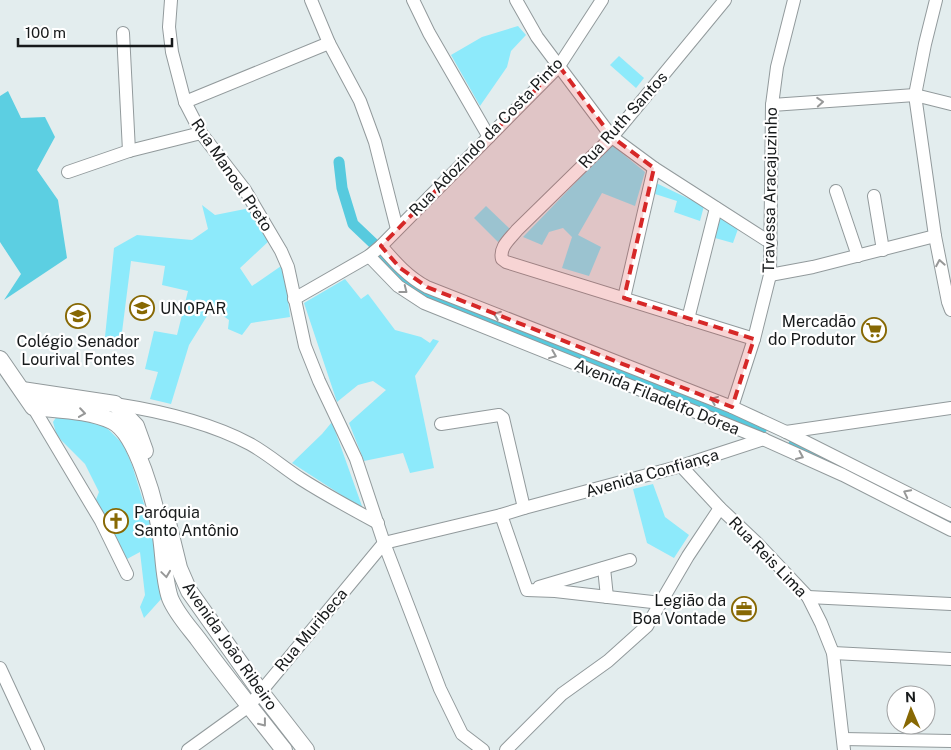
<svg xmlns="http://www.w3.org/2000/svg" width="951" height="750" font-family="'Public Sans',sans-serif">
<style>
.green{fill:#8deafb}
.forest{fill:#5ccfe2}
.lines{fill:none;stroke-linecap:round;stroke-linejoin:round}
.canal{stroke:#57cade;stroke-width:11}
.minor-casing{stroke:#929a9c;stroke-width:14}
.major-casing{stroke:#929a9c;stroke-width:18}
.minor{stroke:#fff;stroke-width:12}
.major{stroke:#fff;stroke-width:16}
.oneway{stroke:#979898}
.marked{fill:#d62828;fill-opacity:0.2;stroke:#d62828;stroke-width:4;stroke-dasharray:10 6;stroke-linejoin:round}
.labels{text-anchor:middle;dominant-baseline:central;stroke-width:4.5;stroke-linejoin:round;paint-order:stroke}
.street-label{font-size:16px;fill:#171a1b;stroke:#fff}
.poi-label{font-size:16px;fill:#171a1b;stroke:#fff;text-anchor:start}
</style>
<rect width="100%" height="100%" fill="#e3edee"/>
<g class="green">
<path d="M518,26L526,35L511,51L507,67L480,106L451,55L482,37Z"/>
<path d="M619,56L644,78L636,88L610,65Z"/>
<path d="M612,145L645,172L635,206L602,193L578,235L601,247L589,276L562,268L572,237L563,228L549,232L542,245L523,237Z"/>
<path d="M656,183L704,206L700,221L674,212L677,201L655,194Z"/>
<path d="M202,205L215,215L250,208L270,240L240,268L252,286L284,264L290,317L251,323L242,335L228,329L229,320L212,308L189,345L171,404L150,399L158,372L145,369L154,331L177,335L188,291L162,285L165,266L131,261L121,340L105,337L114,248L137,235L192,240L208,229Z"/>
<path d="M486,206L510,229L498,242L474,218Z"/>
<path d="M720,216L738,229L733,243L715,238Z"/>
<path d="M345,279L361,299L368,294L395,330L421,337L430,343L433,339L439,341L415,376L434,468L410,473L403,453L364,461L349,423L386,390L373,381L358,385L337,402L304,303Z"/>
<path d="M67,414L105,426L123,444L132,465L153,533L162,598L144,618L140,607L145,595L140,552L127,559L95,502L99,492L85,464L61,440L56,433L53,422L57,416Z"/>
<path d="M332,422L363,509L292,463L322,434Z"/>
<path d="M653,484L665,517L689,535L674,558L647,543L633,489Z"/>
</g>
<path class="forest" d="M8,91L21,118L45,117L55,137L37,170L58,200L67,258L4,300L21,274L0,242V96Z"/>
<g class="lines">
<g class="canal">
<path d="M339,162L342,188L353,224L373,243L389,265L418,294L578,354L762,428"/>
<path d="M794,444L841,468"/>
<path d="M894,494L951,521"/>
</g>
<defs>
<g id="minor">
<path d="M171,0L169,27L172,52L185,102L201,133L245,190L281,251L288,267L305,346L319,381L356,459L384,543L440,689L462,734L483,750"/>
<path d="M311,0L329,43L360,101L375,142L397,229"/>
<path d="M413,0L429,33L489,137"/>
<path d="M516,0L537,37L612,137L654,168L771,243"/>
<path d="M725,0L612,137L517,230C510,239 499,247 502,259L506,262L754,339"/>
<path d="M936,0L925,44L915,95L935,236L948,302L951,310"/>
<path d="M123,33L129,151"/>
<path d="M185,102L329,43"/>
<path d="M772,105L915,95L951,104"/>
<path d="M68,172L129,151L201,133"/>
<path d="M836,191L858,256"/>
<path d="M874,196L883,250"/>
<path d="M381,246C395,262 408,277 427,287L732,407L786,432L951,515"/>
<path d="M369,256L398,286L424,303L763,439L843,475L951,530"/>
<path d="M770,275L813,267L935,236"/>
<path d="M624,298L654,168"/>
<path d="M294,299L369,256L381,246L559,66L602,0"/>
<path d="M688,319L716,208"/>
<path d="M115,404C160,411 209,422 250,444C268,454 284,468 301,479C326,495 352,509 378,523"/>
<path d="M33,407L101,521L127,574"/>
<path d="M732,407L754,339L770,275L772,105L777,67L794,0"/>
<path d="M441,424L499,415L503,418L524,508"/>
<path d="M786,432L951,408"/>
<path d="M681,466L720,508L757,543L808,597L821,623L833,653L844,750"/>
<path d="M501,515L527,590L555,591L661,603"/>
<path d="M384,543L501,515L524,508L681,466L764,439"/>
<path d="M604,568L607,597"/>
<path d="M539,587L630,560"/>
<path d="M808,597L951,604"/>
<path d="M833,653L951,659"/>
<path d="M0,668L38,750"/>
<path d="M843,739L951,741"/>
<path d="M188,750L249,706L384,543"/>
<path d="M506,750L562,694L608,661L647,626L688,556L720,508"/>
</g>
<g id="major">
<path d="M0,359L33,407C59,410 89,410 112,421C137,433 155,503 160,530C164,552 163,577 170,598C176,613 188,626 198,639C226,677 255,713 284,750"/>
<path d="M22,390L115,404L136,426L145,451"/>
<path d="M167,519L179,568L189,591L260,691L306,750"/>
</g>
</defs>
<use href="#minor" class="minor-casing"/>
<use href="#major" class="major-casing"/>
<use href="#minor" class="minor"/>
<use href="#major" class="major"/>
</g>
<defs><path id="oneway-chevron" d="M-2-3.5L2.5 0L-2 3.5" fill="none" stroke-width="1.6" stroke-linecap="round" stroke-linejoin="round" transform="scale(1.25)"/></defs>
<g class="oneway">
<use href="#oneway-chevron" transform="translate(820 102) rotate(-4)"/>
<use href="#oneway-chevron" transform="translate(940 263) rotate(-100)"/>
<use href="#oneway-chevron" transform="translate(404 290) rotate(38)"/>
<use href="#oneway-chevron" transform="translate(497 315) rotate(-159)"/>
<use href="#oneway-chevron" transform="translate(553 355) rotate(22)"/>
<use href="#oneway-chevron" transform="translate(714 400) rotate(-158)"/>
<use href="#oneway-chevron" transform="translate(82 413) rotate(8)"/>
<use href="#oneway-chevron" transform="translate(800 456) rotate(24)"/>
<use href="#oneway-chevron" transform="translate(907 493) rotate(-153)"/>
<use href="#oneway-chevron" transform="translate(166 574) rotate(82)"/>
<use href="#oneway-chevron" transform="translate(263 723) rotate(52)"/>
</g>
<path class="marked" d="M559,66L612,137L654,168L624,298L754,339L732,407L427,287L400,268L381,246Z"/>
<defs>
<symbol id="university-ring" viewBox="-11 -11 22 22"><circle r="9.5" fill="#fff" stroke="#876803" stroke-width="1.5"/><path d="M0-5L7-2L0 1L-7-2ZM-4 1L0 2.5L4 1V4Q0 6-4 4Z" fill="#876803"/></symbol>
<symbol id="school-ring" viewBox="-11 -11 22 22"><circle r="9.5" fill="#fff" stroke="#876803" stroke-width="1.5"/><path d="M0-5L7-2L0 1L-7-2ZM-4 1L0 2.5L4 1V4Q0 6-4 4Z" fill="#876803"/></symbol>
<symbol id="supermarket-ring" viewBox="-11 -11 22 22"><circle r="9.5" fill="#fff" stroke="#876803" stroke-width="1.5"/><path d="M-6-5.5h2.5l.6 2H6L4.5 2H-2.5L-4.4-4H-6ZM-1.5 3.2a1.3 1.3 0 1 0 .1 0ZM3 3.2a1.3 1.3 0 1 0 .1 0Z" fill="#876803"/></symbol>
<symbol id="church-ring" viewBox="-11 -11 22 22"><circle r="9.5" fill="#fff" stroke="#876803" stroke-width="1.5"/><path d="M-1.2-6h2.4v3.5h3.3v2.4h-3.3V6h-2.4V-.1h-3.3v-2.4h3.3Z" fill="#876803"/></symbol>
<symbol id="office-ring" viewBox="-11 -11 22 22"><circle r="9.5" fill="#fff" stroke="#876803" stroke-width="1.5"/><path d="M-6-3h4V-5.5h4V-3h4V5H-6ZM-1-4.5V-3h2v-1.5ZM-6 0V1H6V0Z" fill="#876803"/></symbol>
</defs>
<g fill-rule="evenodd">
<use href="#university-ring" x="128" y="294" width="28" height="28"/>
<use href="#school-ring" x="64" y="302" width="28" height="28"/>
<use href="#supermarket-ring" x="860" y="316" width="28" height="28"/>
<use href="#church-ring" x="102" y="507" width="28" height="28"/>
<use href="#office-ring" x="730" y="595" width="28" height="28"/>
</g>
<g class="labels">
<g class="street-label">
<text transform="translate(623 120) rotate(-48)">Rua Ruth Santos</text>
<text transform="translate(486 137) rotate(-46)">Rua Adozindo da Costa Pinto</text>
<text transform="translate(232 175) rotate(56)">Rua Manoel Preto</text>
<text transform="translate(770 190) rotate(-89)">Travessa Aracajuzinho</text>
<text transform="translate(657 397) rotate(22)">Avenida Filadelfo Dórea</text>
<text transform="translate(652 473) rotate(-16)">Avenida Confiança</text>
<text transform="translate(768 557) rotate(46)">Rua Reis Lima</text>
<text transform="translate(311 630) rotate(-50)">Rua Muribeca</text>
<text transform="translate(230 646) rotate(55)">Avenida João Ribeiro</text>
</g>
<g class="poi-label">
<text x="160" y="308">UNOPAR</text>
<text x="856" y="321" text-anchor="end">Mercadão<tspan x="856" dy="18">do Produtor</tspan></text>
<text x="78" y="341" text-anchor="middle">Colégio Senador<tspan x="78" dy="18">Lourival Fontes</tspan></text>
<text x="134" y="512">Paróquia<tspan x="134" dy="18">Santo Antônio</tspan></text>
<text x="726" y="600" text-anchor="end">Legião da<tspan x="726" dy="18">Boa Vontade</tspan></text>
</g>
</g>
<g transform="translate(911 710) rotate(358)"><circle r="24" fill="#ffffff" stroke="#a2a3a4"/>
<path d="M0-4L9 19L0 12L-9 19Z" fill="#876803"/>
<text y="-8" font-size="14" font-weight="bold" text-anchor="middle" fill="#171a1b">N</text>
</g>
<path d="M18 38v8h154v-8" fill="none" stroke="#171a1b" stroke-width="2.5"/>
<text x="25" y="38" font-size="15" fill="#171a1b" stroke="#ffffff" stroke-width="4" paint-order="stroke">100 m</text>
</svg>
